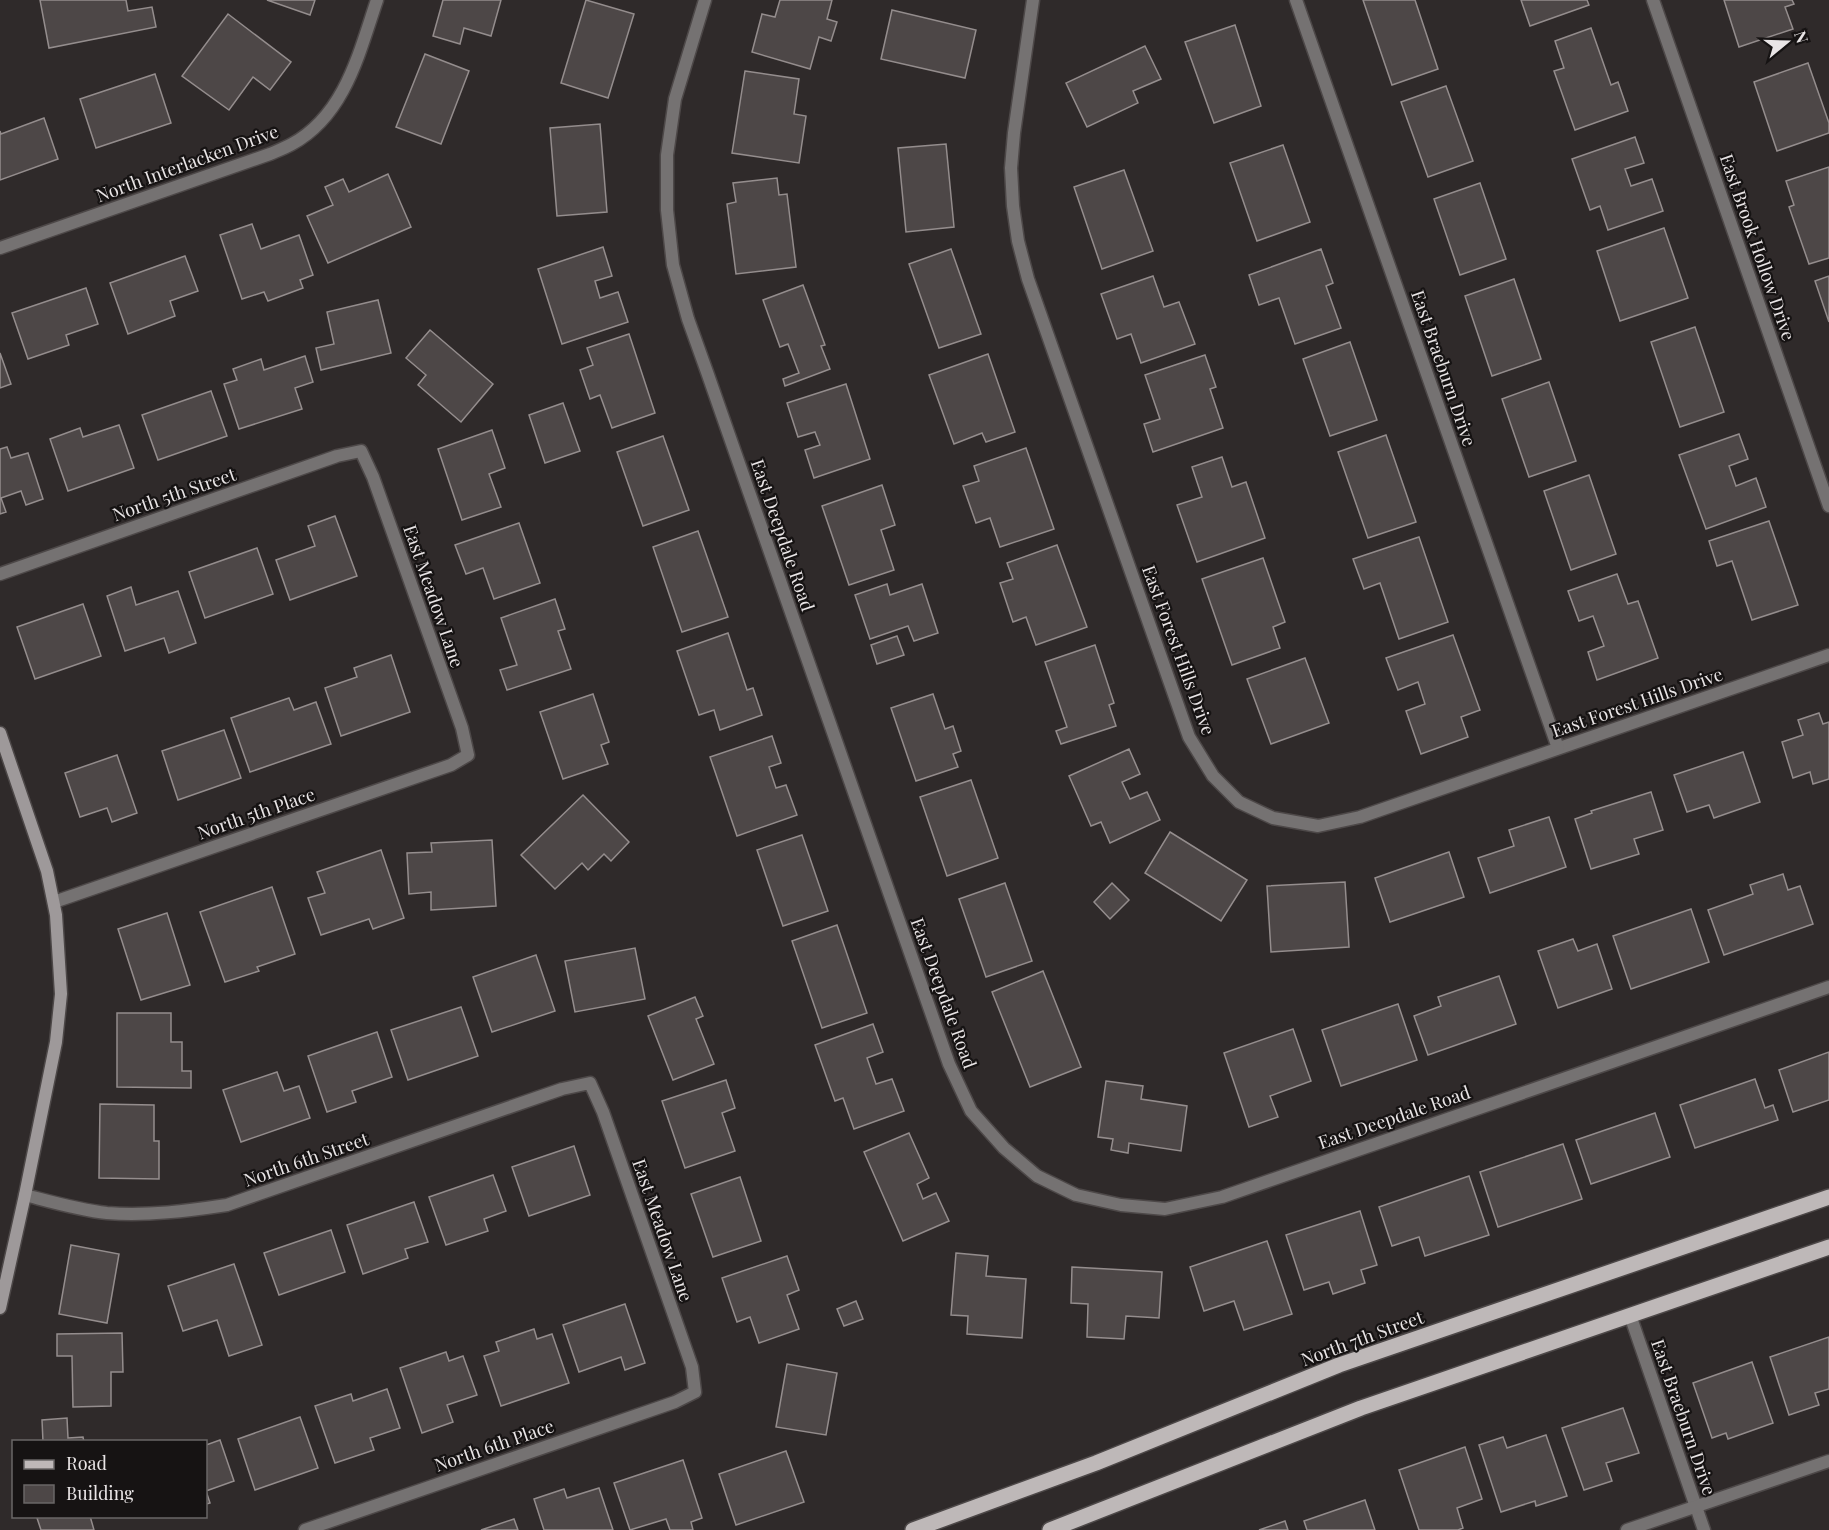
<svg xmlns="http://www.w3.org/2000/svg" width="1829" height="1530" font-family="'Playfair Display',serif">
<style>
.building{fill:#4d4747;stroke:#948d8d;stroke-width:1.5}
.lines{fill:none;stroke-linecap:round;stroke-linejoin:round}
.street-casing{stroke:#4d4848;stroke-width:15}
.secondary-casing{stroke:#4d4848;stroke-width:15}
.primary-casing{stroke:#4d4848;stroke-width:18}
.street{stroke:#757272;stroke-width:12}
.secondary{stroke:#9e999a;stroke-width:12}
.primary{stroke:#beb8b8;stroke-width:15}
.labels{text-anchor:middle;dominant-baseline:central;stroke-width:4.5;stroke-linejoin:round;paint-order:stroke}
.street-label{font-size:18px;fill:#e9e5e6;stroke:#161313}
</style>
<rect width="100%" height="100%" fill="#2f2a2a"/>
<g class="building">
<path d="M40,0H126L128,11L152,7L156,27L49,48Z"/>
<path d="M267,0H315L310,15Z"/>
<path d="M443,0H501L491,36L464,28L460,44L433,36Z"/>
<path d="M586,0L634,14L608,98L561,83Z"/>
<path d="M780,0H832L827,19L837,22L831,41L819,37L810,69L752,52L762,14L775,17Z"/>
<path d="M1363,0H1415L1438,69L1392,85Z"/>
<path d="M1521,0H1587L1589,5L1530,26Z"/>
<path d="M1724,0H1792L1794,4L1785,7L1793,29L1739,47Z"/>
<path d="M892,10L976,30L965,78L881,59Z"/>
<path d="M228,14L291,62L270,90L253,77L229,110L182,76Z"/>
<path d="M1235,25L1261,106L1214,123L1185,42Z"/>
<path d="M1591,28L1611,85L1618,82L1628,111L1575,130L1554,71L1564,68L1555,41Z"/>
<path d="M1145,46L1161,79L1133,91L1138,103L1087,127L1066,83Z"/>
<path d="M425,54L469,71L441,144L396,127Z"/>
<path d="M1808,63L1829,123V133L1777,151L1754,82Z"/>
<path d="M745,71L799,79L794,114L806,116L799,163L732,153Z"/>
<path d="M155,74L171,123L96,148L80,99Z"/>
<path d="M1446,86L1473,161L1428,177L1401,102Z"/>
<path d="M44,118L58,159L0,180V131L1,134Z"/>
<path d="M600,124L607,212L557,216L550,128Z"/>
<path d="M1635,137L1644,163L1625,169L1631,186L1652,179L1663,211L1608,230L1600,206L1590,210L1572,159Z"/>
<path d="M946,144L954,227L906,232L898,148Z"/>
<path d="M1283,145L1310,222L1257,241L1230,163Z"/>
<path d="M1829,167V258L1809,264L1789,207L1794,205L1786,181Z"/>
<path d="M1124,170L1153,251L1102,269L1074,187Z"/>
<path d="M388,174L411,227L328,263L307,216L333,205L325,187L343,179L349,192Z"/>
<path d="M777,178L779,195L787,194L796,267L736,274L727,204L736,202L733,183Z"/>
<path d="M1480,183L1506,259L1460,275L1434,199Z"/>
<path d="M252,224L261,249L299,235L313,275L300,280L303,288L268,301L264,292L242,299L220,235Z"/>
<path d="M1664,228L1688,298L1620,321L1597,251Z"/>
<path d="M603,247L612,276L595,281L600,298L618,292L628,322L562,344L538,269Z"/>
<path d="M951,249L981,334L939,348L909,264Z"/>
<path d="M1321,249L1333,283L1326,286L1341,328L1295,344L1279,298L1259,305L1249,275Z"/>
<path d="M185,256L198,291L170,301L175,316L128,334L110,283Z"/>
<path d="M1153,276L1164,307L1179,302L1195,344L1141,363L1131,334L1117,339L1101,294Z"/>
<path d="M1829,276V322L1815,281Z"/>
<path d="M1514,279L1541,359L1492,376L1465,296Z"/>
<path d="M803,285L825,345L821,346L830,369L785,386L783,379L799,373L788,344L780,347L763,300Z"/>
<path d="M86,288L98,324L66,335L69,345L28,359L12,313Z"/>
<path d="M378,300L391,353L321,370L316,348L334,344L327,312Z"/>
<path d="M1695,327L1724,412L1680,427L1651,342Z"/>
<path d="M430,330L493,384L461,422L418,385L426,375L406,358Z"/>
<path d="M629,334L655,413L612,428L600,395L590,399L580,370L593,365L587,348Z"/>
<path d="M1350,342L1377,420L1330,436L1303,359Z"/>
<path d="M0,353L11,384L0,388Z"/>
<path d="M988,354L1015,432L986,442L982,433L954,444L929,375Z"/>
<path d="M1205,355L1216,387L1210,389L1223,428L1153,452L1144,424L1160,419L1145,375Z"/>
<path d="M305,356L313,382L295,388L302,409L239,429L224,384L237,380L233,369L261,359L264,370Z"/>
<path d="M1549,382L1576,461L1529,477L1502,399Z"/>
<path d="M846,384L870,459L814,478L805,450L820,445L815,432L798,437L787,403Z"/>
<path d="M211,391L227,436L158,460L142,415Z"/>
<path d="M563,403L580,451L545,463L529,415Z"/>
<path d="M119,425L134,468L68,491L50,439L80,428L83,437Z"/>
<path d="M492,430L505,468L489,474L501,507L462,520L438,449Z"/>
<path d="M1739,434L1748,459L1729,466L1736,486L1756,478L1766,507L1706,529L1679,455Z"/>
<path d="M1386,435L1416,522L1368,538L1338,452Z"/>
<path d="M663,436L689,510L643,526L617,452Z"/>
<path d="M7,447L11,458L28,453L43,499L26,505L21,491L1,498L6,512L0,514V449Z"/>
<path d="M1026,448L1054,529L1000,547L990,518L976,523L963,486L979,481L974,466Z"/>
<path d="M1222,457L1232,487L1246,482L1265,538L1197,562L1177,505L1202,497L1192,467Z"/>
<path d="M1589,475L1616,554L1571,570L1544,491Z"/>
<path d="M882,485L895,525L881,530L894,570L849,585L822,506Z"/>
<path d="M335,516L357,576L290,600L276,560L315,546L308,526Z"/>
<path d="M1769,521L1798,605L1752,620L1732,561L1717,566L1709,541Z"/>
<path d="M519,523L540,583L494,599L483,568L466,574L455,545Z"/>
<path d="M698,531L728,617L682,632L653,547Z"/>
<path d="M1419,537L1448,622L1399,639L1380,583L1364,589L1353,559Z"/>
<path d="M1057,545L1087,627L1036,645L1026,617L1013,622L1000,583L1013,579L1007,563Z"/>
<path d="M257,548L273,594L205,618L189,572Z"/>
<path d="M1263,558L1285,622L1273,627L1280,648L1232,665L1202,579Z"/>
<path d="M1617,574L1628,604L1638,601L1658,658L1597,680L1588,652L1604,646L1593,616L1579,621L1568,591Z"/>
<path d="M887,584L890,595L922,584L938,633L914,641L908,626L870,639L855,595Z"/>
<path d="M131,587L136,605L178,591L196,643L169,653L164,638L125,651L107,596Z"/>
<path d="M555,599L565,629L558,631L571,669L507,690L500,670L517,665L501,618Z"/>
<path d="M83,604L101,656L35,679L17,627Z"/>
<path d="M728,633L747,690L753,688L762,715L720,730L714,710L699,715L677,651Z"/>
<path d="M1453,635L1480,710L1461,717L1468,737L1421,754L1406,711L1425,704L1418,682L1398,690L1386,658Z"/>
<path d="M897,636L904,655L877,664L871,645Z"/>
<path d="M1095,645L1114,703L1109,705L1116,726L1061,744L1056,731L1067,727L1045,662Z"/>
<path d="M391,655L410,712L341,736L325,688L357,677L354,668Z"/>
<path d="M1305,658L1329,723L1271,744L1247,679Z"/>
<path d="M593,694L609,742L601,745L608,764L563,779L540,712Z"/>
<path d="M933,694L945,729L953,726L961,751L953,754L958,767L916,781L891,708Z"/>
<path d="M289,698L294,710L316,702L331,744L250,772L231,718Z"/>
<path d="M1819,713L1823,724L1829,722V779L1813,784L1810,772L1793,778L1782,742L1803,735L1798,720Z"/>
<path d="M224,730L241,778L178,800L162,751Z"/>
<path d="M772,736L781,763L769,767L776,788L786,785L797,815L737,836L710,757Z"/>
<path d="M1129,749L1140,774L1122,782L1130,799L1147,792L1160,820L1110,843L1101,822L1091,826L1069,776Z"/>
<path d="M1743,752L1760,802L1714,818L1709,805L1687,812L1674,775Z"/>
<path d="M117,755L137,813L112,822L107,808L80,817L65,773Z"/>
<path d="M971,780L998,858L947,876L920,797Z"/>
<path d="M1651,792L1663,830L1634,839L1639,854L1591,869L1575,819L1592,813L1591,811Z"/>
<path d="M583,795L629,842L611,861L604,854L588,870L582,863L555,889L521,855Z"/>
<path d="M1549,817L1566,867L1490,893L1478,858L1514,846L1509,830Z"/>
<path d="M1170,832L1247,880L1221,921L1145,873Z"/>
<path d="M802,835L828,911L783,926L757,850Z"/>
<path d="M492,840L496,906L431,910V892L409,894L407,853L432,852L431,843Z"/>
<path d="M381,850L404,918L373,929L369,919L321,935L308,898L325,893L317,872Z"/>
<path d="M1449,852L1464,897L1390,922L1375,878Z"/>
<path d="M1783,874L1788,890L1800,886L1813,924L1724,955L1708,910L1753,894L1750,885Z"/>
<path d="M1345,882L1349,947L1271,952L1267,886Z"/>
<path d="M1005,883L1032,961L986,977L959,899Z"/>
<path d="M1112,883L1129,900L1110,919L1094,902Z"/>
<path d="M272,887L295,954L257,967L259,971L225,982L200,912Z"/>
<path d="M1691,909L1709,962L1631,989L1613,936Z"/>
<path d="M167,913L190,985L141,1000L118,929Z"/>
<path d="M837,925L867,1013L822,1028L792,941Z"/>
<path d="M1573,939L1578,951L1597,944L1612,989L1558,1008L1538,951Z"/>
<path d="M635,948L645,999L575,1012L565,961Z"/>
<path d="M536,955L555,1011L492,1032L473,977Z"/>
<path d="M1043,971L1081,1067L1030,1087L992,992Z"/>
<path d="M1499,976L1516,1024L1428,1055L1414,1016L1441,1006L1438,997Z"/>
<path d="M695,997L703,1016L696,1019L714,1064L673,1080L648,1016Z"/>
<path d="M1398,1004L1417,1060L1341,1086L1322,1030Z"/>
<path d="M461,1007L478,1056L408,1080L391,1030Z"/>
<path d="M117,1013H171V1042H182V1071H191V1088L117,1087Z"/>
<path d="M873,1024L883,1052L867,1058L876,1084L892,1079L904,1111L854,1129L843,1098L835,1101L815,1045Z"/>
<path d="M1293,1029L1311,1081L1270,1096L1278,1117L1249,1127L1224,1053Z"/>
<path d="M377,1032L392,1077L352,1091L356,1102L327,1112L308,1056Z"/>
<path d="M1829,1052V1100L1793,1112L1779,1070Z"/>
<path d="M277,1072L284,1091L299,1086L310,1118L241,1142L223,1090Z"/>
<path d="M1755,1079L1765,1108L1773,1105L1778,1120L1695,1148L1680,1105Z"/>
<path d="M726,1080L735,1108L722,1113L735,1151L685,1168L662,1101Z"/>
<path d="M1106,1081L1143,1086L1141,1099L1187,1106L1181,1151L1129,1143L1128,1153L1111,1150L1113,1139L1098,1137Z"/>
<path d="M100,1104L154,1105V1141H159V1179L99,1178Z"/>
<path d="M1655,1113L1670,1157L1591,1184L1576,1140Z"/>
<path d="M909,1133L929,1178L917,1184L923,1199L936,1193L949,1221L903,1241L864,1152Z"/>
<path d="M1563,1144L1582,1199L1498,1227L1480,1172Z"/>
<path d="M574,1146L590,1195L529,1216L512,1167Z"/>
<path d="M493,1175L506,1211L484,1219L488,1231L446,1245L429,1197Z"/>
<path d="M1469,1176L1489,1235L1425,1256L1419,1237L1392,1246L1379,1207Z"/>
<path d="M740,1177L761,1241L713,1257L691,1194Z"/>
<path d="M414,1202L428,1242L405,1249L408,1258L363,1274L347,1225Z"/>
<path d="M1360,1211L1377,1265L1361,1270L1365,1283L1333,1294L1329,1282L1304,1290L1286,1235Z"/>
<path d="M331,1230L345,1272L279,1295L264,1253Z"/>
<path d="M1267,1241L1292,1314L1244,1330L1234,1301L1204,1311L1190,1267Z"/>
<path d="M71,1245L119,1254L107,1323L59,1314Z"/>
<path d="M956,1253L988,1256L986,1276L1026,1279L1022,1338L967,1334L968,1316L951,1315Z"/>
<path d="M787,1256L799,1290L787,1295L799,1329L759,1343L750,1317L737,1322L722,1278Z"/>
<path d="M234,1264L262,1345L229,1356L217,1320L183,1331L168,1286Z"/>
<path d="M1072,1267L1162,1272L1159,1318L1126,1316L1124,1339L1087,1337L1088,1304L1071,1303Z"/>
<path d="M856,1301L863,1319L844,1326L837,1309Z"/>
<path d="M625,1304L645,1363L625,1370L621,1357L579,1372L563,1325Z"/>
<path d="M534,1329L537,1339L552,1334L569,1383L501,1406L484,1356L499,1351L496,1342Z"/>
<path d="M122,1333L123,1372H111V1406L73,1407L72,1356H57V1334Z"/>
<path d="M1829,1337V1389L1815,1393L1819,1405L1789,1415L1770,1357Z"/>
<path d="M446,1352L449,1361L463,1356L477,1395L447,1405L453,1422L422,1433L400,1368Z"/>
<path d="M1752,1362L1773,1423L1728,1439L1726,1433L1712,1438L1693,1383Z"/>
<path d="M787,1364L837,1373L826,1435L776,1427Z"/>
<path d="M387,1389L400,1428L370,1438L374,1450L335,1463L315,1406L351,1394L353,1401Z"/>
<path d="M1623,1408L1639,1453L1606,1463L1612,1481L1584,1490L1562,1428Z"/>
<path d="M300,1417L318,1468L255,1490L238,1439Z"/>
<path d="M67,1418L68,1438L83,1437L84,1442H43L42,1420Z"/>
<path d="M1546,1435L1567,1496L1536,1506L1535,1501L1501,1512L1479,1445L1503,1437L1507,1448Z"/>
<path d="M220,1440L234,1481L206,1491L210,1503L206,1504V1445Z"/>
<path d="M1465,1447L1482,1499L1457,1508L1463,1528L1458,1530H1419L1399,1470Z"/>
<path d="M786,1451L804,1502L736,1525L719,1474Z"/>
<path d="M683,1460L702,1518L691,1522L693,1530H670L666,1519L630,1530L614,1483Z"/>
<path d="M599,1488L613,1530H544L534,1499L564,1489L567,1498Z"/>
<path d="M1365,1500L1375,1530H1307L1304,1521Z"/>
<path d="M42,1516H90L94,1530H41L37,1518Z"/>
<path d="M514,1519L518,1530H481Z"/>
<path d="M1285,1521L1288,1530H1259Z"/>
</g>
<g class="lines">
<defs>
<g id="street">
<path d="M705,0L675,99L667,155V210L673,265L688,319L707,372L949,1064L971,1111L1004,1148L1037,1176L1076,1195L1121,1205L1165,1209L1222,1197L1829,987"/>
<path d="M1033,0L1014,133L1011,168L1013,206L1018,241L1028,279L1189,737L1213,776L1239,802L1273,818L1318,826L1360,817L1829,655"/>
<path d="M1296,0L1558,748"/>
<path d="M1653,0L1829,506"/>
<path d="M0,248L270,154C277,151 285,148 292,144C345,115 359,53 377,0"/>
<path d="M0,574L337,456L361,451L373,477L462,728L468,755L451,765L54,902"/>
<path d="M25,1195C52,1202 79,1210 107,1213C148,1216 187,1211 227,1205L562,1089L590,1083L603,1112L692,1367L695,1392L675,1402L305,1530"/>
<path d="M1630,1315L1704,1530"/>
<path d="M1627,1530L1829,1461"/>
</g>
<path id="secondary" d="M0,733L47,871L56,915L61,994L56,1042L25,1195L0,1308"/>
<g id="primary">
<path d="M913,1530L1096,1463L1339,1365L1829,1197"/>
<path d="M1050,1530L1361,1408L1829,1247"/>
</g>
</defs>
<use href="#street" class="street-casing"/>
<use href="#secondary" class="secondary-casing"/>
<use href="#primary" class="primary-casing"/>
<use href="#street" class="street"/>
<use href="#secondary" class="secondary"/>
<use href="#primary" class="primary"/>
</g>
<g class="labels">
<g class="street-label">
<text transform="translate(187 163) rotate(-20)">North Interlacken Drive</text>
<text transform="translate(1758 247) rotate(71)">East Brook Hollow Drive</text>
<text transform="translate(1444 368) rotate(71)">East Braeburn Drive</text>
<text transform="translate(174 494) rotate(-19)">North 5th Street</text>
<text transform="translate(783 535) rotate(71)">East Deepdale Road</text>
<text transform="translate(434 596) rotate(71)">East Meadow Lane</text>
<text transform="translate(1179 650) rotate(70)">East Forest Hills Drive</text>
<text transform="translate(1637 702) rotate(-19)">East Forest Hills Drive</text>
<text transform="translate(256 813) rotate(-19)">North 5th Place</text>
<text transform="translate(944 993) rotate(70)">East Deepdale Road</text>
<text transform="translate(1394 1117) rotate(-19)">East Deepdale Road</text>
<text transform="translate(306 1159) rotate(-19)">North 6th Street</text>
<text transform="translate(663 1230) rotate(71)">East Meadow Lane</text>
<text transform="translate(1362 1338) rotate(-20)">North 7th Street</text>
<text transform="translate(1684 1417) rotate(71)">East Braeburn Drive</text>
<text transform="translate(494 1445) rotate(-19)">North 6th Place</text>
</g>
</g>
<rect x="12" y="1440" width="195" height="78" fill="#161313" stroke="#6a6767" stroke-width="1.5"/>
<rect x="24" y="1460" width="30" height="9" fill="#beb8b8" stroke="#6a6767" stroke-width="1.5"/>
<text x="66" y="1470" font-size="18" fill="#e9e5e6">Road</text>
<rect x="24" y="1485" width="30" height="18" fill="#4d4747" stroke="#6a6767" stroke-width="1.5"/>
<text x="66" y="1500" font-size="18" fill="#e9e5e6">Building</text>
<g transform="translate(1787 42) rotate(71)" stroke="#161313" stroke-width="4.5" paint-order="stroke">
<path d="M0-4.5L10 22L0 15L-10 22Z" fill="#e9e5e6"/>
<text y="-9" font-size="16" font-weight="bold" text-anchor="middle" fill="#e9e5e6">N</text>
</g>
</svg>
